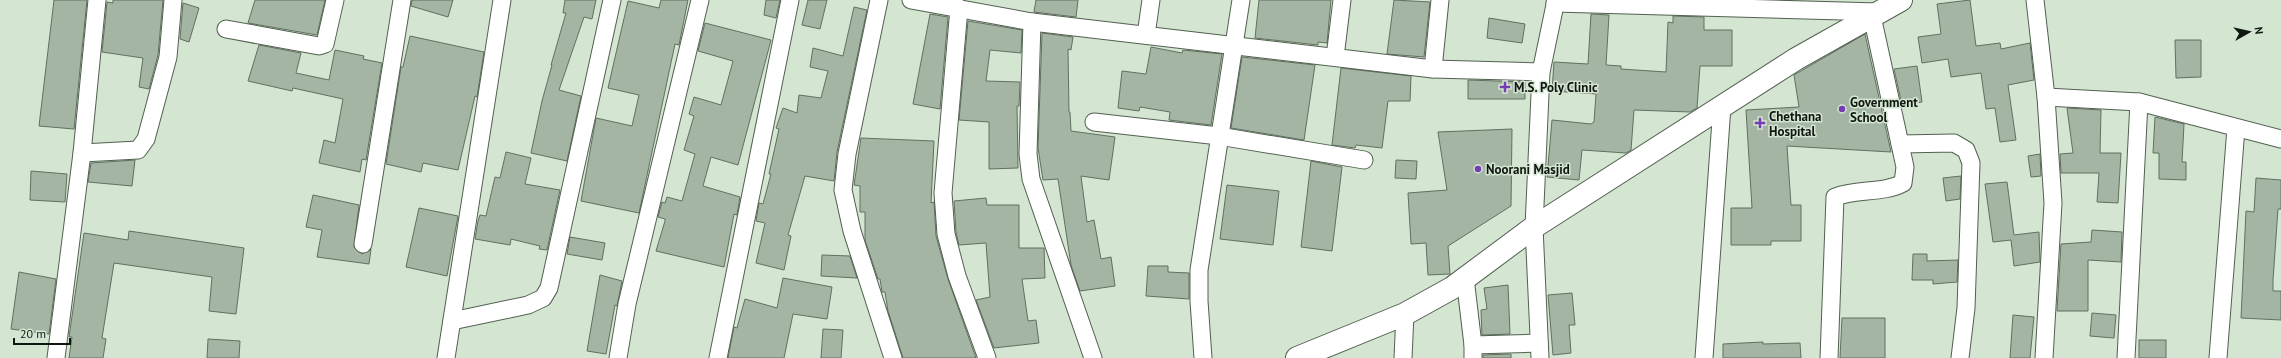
<svg xmlns="http://www.w3.org/2000/svg" width="2281" height="358" font-family="'PT Sans',sans-serif">
<style>
.building{fill:#a5b5a3;stroke:#61705f}
.lines{fill:none;stroke-linecap:round;stroke-linejoin:round}
.street-casing{stroke:#526050;stroke-width:19}
.secondary-casing{stroke:#526050;stroke-width:24}
.street{stroke:#fff;stroke-width:17}
.secondary{stroke:#fff;stroke-width:22}
.poi-dot{fill:#763db3;stroke:#d4e5d2;stroke-width:1.5}
.labels{text-anchor:middle;dominant-baseline:central;stroke-width:3;stroke-linejoin:round;paint-order:stroke}
.poi-label{font-size:13px;font-weight:bold;fill:#101610;stroke:#d4e5d2;text-anchor:start}
</style>
<rect width="100%" height="100%" fill="#d4e5d2"/>
<g class="building">
<path d="M54,0H87L74,129L39,126Z"/>
<path d="M113,0H163L158,55L149,89L139,87L143,58L102,52L107,2L113,3Z"/>
<path d="M255,0H325L317,35L248,23Z"/>
<path d="M412,0H453L448,17L411,6Z"/>
<path d="M565,0H596L592,19L584,17L559,90L581,96L567,161L531,153L542,101L552,65H551L566,13H563Z"/>
<path d="M661,0H688L679,45L675,44L639,213L581,201L596,118L632,126L639,95L608,88L628,1L659,8Z"/>
<path d="M766,0H780L776,18L764,15Z"/>
<path d="M808,0H827L820,29L802,25Z"/>
<path d="M1036,0H1078L1076,17L1034,12Z"/>
<path d="M1259,0H1331L1327,43L1318,42V45L1255,38Z"/>
<path d="M1394,0L1430,2L1424,57L1387,54Z"/>
<path d="M1970,0L1976,46L2000,43L2001,49L2030,43L2034,80L2008,85L2016,140L2000,142L1995,108L1986,109L1981,73L1951,77L1948,59L1922,63L1918,37L1941,34L1937,4Z"/>
<path d="M183,3L199,8L189,42L180,39Z"/>
<path d="M854,7L867,10L837,152L834,181L805,176L788,235L791,236L784,270L756,263L765,223L756,221L759,203L763,204L771,174H769L779,129L776,128L783,108L797,113L799,95L821,98L828,71L810,67L813,48L843,56Z"/>
<path d="M930,14L948,17L940,109L913,104Z"/>
<path d="M1591,14L1609,15L1606,65L1621,66V69L1666,72L1668,22L1673,23V16L1704,17V30H1732V66H1700L1697,108L1690,112L1634,110L1631,150L1626,153L1582,150L1579,180L1547,177L1552,120L1591,124L1594,122L1596,94L1552,91L1554,62L1588,64Z"/>
<path d="M1489,18L1525,24L1522,43L1487,38Z"/>
<path d="M968,21L1022,30L1021,53L990,50L986,81L1020,82L1019,106H1017L1018,168L989,169V122L959,120Z"/>
<path d="M705,23L771,40L738,165L711,157L703,186L740,197L737,215L734,214L724,267L656,251L665,221V219L658,217L662,202L665,203L667,197L682,201L695,154L684,150L694,116L689,114L694,97L721,105L733,61L698,51Z"/>
<path d="M1042,33L1073,37L1071,50L1068,49L1069,112H1070L1071,131L1115,137L1109,180L1081,176L1087,222L1094,220L1101,259L1111,257L1115,286L1080,291L1071,265L1058,179L1043,180L1038,148Z"/>
<path d="M1865,34L1891,152L1787,146L1791,205H1801V241H1771V245H1731V208H1752L1746,110L1799,107L1794,75Z"/>
<path d="M410,36L484,52L477,97L475,96L458,170L423,163L421,172L386,164L401,67H403Z"/>
<path d="M2175,40H2201V77L2176,78Z"/>
<path d="M259,45L301,53L296,73L329,80L335,50L364,56L363,59L382,63L366,160L362,159L360,172L319,163L324,140L335,143L343,99L293,88L292,91L248,81Z"/>
<path d="M1151,47L1182,53L1183,50L1222,54L1211,125L1169,120L1170,112L1140,107L1139,111L1118,108L1122,71L1146,74Z"/>
<path d="M1242,57L1315,65L1304,140L1231,128Z"/>
<path d="M1917,66L1922,102L1902,105L1894,69Z"/>
<path d="M1341,68L1411,76L1410,101H1388L1382,148L1356,145L1355,148L1332,145Z"/>
<path d="M1468,80L1525,82V99H1468Z"/>
<path d="M2067,108L2101,110L2100,153H2121L2118,203L2097,202L2099,173H2061L2060,154L2073,153Z"/>
<path d="M2155,117L2184,124L2182,162H2186V180L2159,179V153H2153Z"/>
<path d="M1512,129L1511,206L1448,246L1450,274L1428,275L1426,243L1411,244L1408,193L1447,190L1438,132Z"/>
<path d="M861,138L934,141L931,203L934,202L936,236L948,279L976,358H903L888,311L885,292H882L880,279H878L865,240V212H860V186L854,185Z"/>
<path d="M506,152L531,158L525,184L560,190L547,250L539,249L540,246L511,239L510,245L475,239L478,221L480,215L486,216L495,177L500,178Z"/>
<path d="M2040,154L2041,176L2031,177L2028,156Z"/>
<path d="M135,160L132,186L88,182L91,163Z"/>
<path d="M1396,160L1417,161L1416,179L1395,178Z"/>
<path d="M1311,161L1342,167L1332,251L1301,247Z"/>
<path d="M31,171L67,174L65,202L30,200Z"/>
<path d="M1961,176L1960,199L1946,201L1943,178Z"/>
<path d="M2256,178L2281,180V209H2278L2273,280V291H2281V320L2241,318L2246,211L2254,212Z"/>
<path d="M2007,182L2014,235L2039,232L2040,262L2014,266L2011,240L1993,242L1985,184Z"/>
<path d="M1227,185L1279,191L1273,245L1220,239Z"/>
<path d="M313,195L359,205L354,247L362,254L371,249L369,264L317,257L322,230L306,227Z"/>
<path d="M986,198L987,205H1019V248H1044L1045,278L1022,279L1028,321L1036,320L1039,343L994,348L976,300L990,297L986,243L959,245L956,232L954,201Z"/>
<path d="M419,208L458,216L447,276L406,267Z"/>
<path d="M2092,230L2122,232L2121,262L2088,260V311H2057L2061,244L2091,242Z"/>
<path d="M129,231L244,248L236,314L209,311L212,277L114,263L102,338L106,339L103,358H69L72,337H69L84,233L128,240Z"/>
<path d="M570,237L605,243L602,260L567,254Z"/>
<path d="M1913,254H1927V261L1958,260L1957,282L1933,284V280H1912Z"/>
<path d="M822,255L850,256L857,278L821,276Z"/>
<path d="M1148,266H1168V272L1189,273V299L1146,296Z"/>
<path d="M19,272L56,279L49,334L11,329Z"/>
<path d="M600,275L622,281L617,306L615,305L606,354L587,351Z"/>
<path d="M783,278L832,287L827,319L793,314L784,358H728L734,327L737,328L745,299L777,308Z"/>
<path d="M1508,285L1510,334L1482,335L1481,310L1487,309L1484,288Z"/>
<path d="M1572,293L1575,325H1569L1571,353L1553,355L1548,295Z"/>
<path d="M2092,313L2116,315L2114,338L2090,336Z"/>
<path d="M2013,315L2034,317L2030,358H2010Z"/>
<path d="M1842,318H1885V358H1840Z"/>
<path d="M823,329L843,330L841,358H821Z"/>
<path d="M208,339L240,341L239,358H207Z"/>
<rect x="2139" y="340" width="27" height="18"/>
<path d="M1763,342V344L1800,343L1801,358H1723V344Z"/>
<path d="M1511,354V358H1483V355Z"/>
</g>
<g class="lines">
<defs>
<g id="street">
<path d="M879,0L847,154L843,190L852,231L893,358"/>
<path d="M911,0L1032,22L1433,69L1541,72"/>
<path d="M2035,0L2046,97L2053,203L2044,358"/>
<path d="M1555,3L1879,12"/>
<path d="M959,8L943,193L946,234L957,276L987,358"/>
<path d="M1032,22L1028,154L1031,179L1093,358"/>
<path d="M226,29L319,46L325,44L335,0"/>
<path d="M1146,35L1151,0"/>
<path d="M1335,57L1342,0"/>
<path d="M1433,69L1440,0"/>
<path d="M2046,97L2139,102L2281,139"/>
<path d="M1094,122L1219,136L1364,160"/>
<path d="M1900,144L1954,143L1966,150L1971,163L1966,308L1960,358"/>
<path d="M82,153L138,150L146,139L168,57L173,0"/>
<path d="M363,244L402,0"/>
<path d="M1465,278L1473,345V358"/>
<path d="M452,321L528,305L543,298L549,288L612,0"/>
<path d="M1473,345L1539,343"/>
<path d="M56,358L82,153L97,0"/>
<path d="M446,358L502,0"/>
<path d="M618,358L627,304L700,0"/>
<path d="M718,358L790,0"/>
<path d="M1203,358L1199,301V270L1241,0"/>
<path d="M1403,358L1405,314"/>
<path d="M1540,358L1534,227L1541,72L1556,0"/>
<path d="M1704,358L1722,106"/>
<path d="M1829,358L1835,197C1857,188 1882,194 1903,183L1905,167L1872,16"/>
<path d="M2126,358L2139,102"/>
<path d="M2218,358L2236,128"/>
</g>
<path id="secondary" d="M1297,358L1405,314L1452,288L1534,227L1796,59L1901,0"/>
</defs>
<use href="#street" class="street-casing"/>
<use href="#secondary" class="secondary-casing"/>
<use href="#street" class="street"/>
<use href="#secondary" class="secondary"/>
</g>
<g class="poi-dot">
<path d="M1503 81h4v4h4v4h-4v4h-4v-4h-4v-4h4z"/>
<circle cx="1842" cy="109" r="4"/>
<path d="M1758 117h4v4h4v4h-4v4h-4v-4h-4v-4h4z"/>
<circle cx="1478" cy="169" r="4"/>
</g>
<g class="labels">
<g class="poi-label">
<text x="1514" y="87">M.S. Poly Clinic</text>
<text x="1850" y="102">Government<tspan x="1850" dy="15">School</tspan></text>
<text x="1769" y="116">Chethana<tspan x="1769" dy="15">Hospital</tspan></text>
<text x="1486" y="169">Noorani Masjid</text>
</g>
</g>
<g transform="translate(2249 32) rotate(82)" stroke="#d4e5d2" stroke-width="3" paint-order="stroke">
<path d="M0-3L7 15L0 10L-7 15Z" fill="#101610"/>
<text y="-6" font-size="11" font-weight="bold" text-anchor="middle" fill="#101610">N</text>
</g>
<path d="M14 338v6h56v-6" fill="none" stroke="#101610" stroke-width="2"/>
<text x="20" y="338" font-size="12" fill="#101610" stroke="#d4e5d2" stroke-width="3" paint-order="stroke">20 m</text>
</svg>
